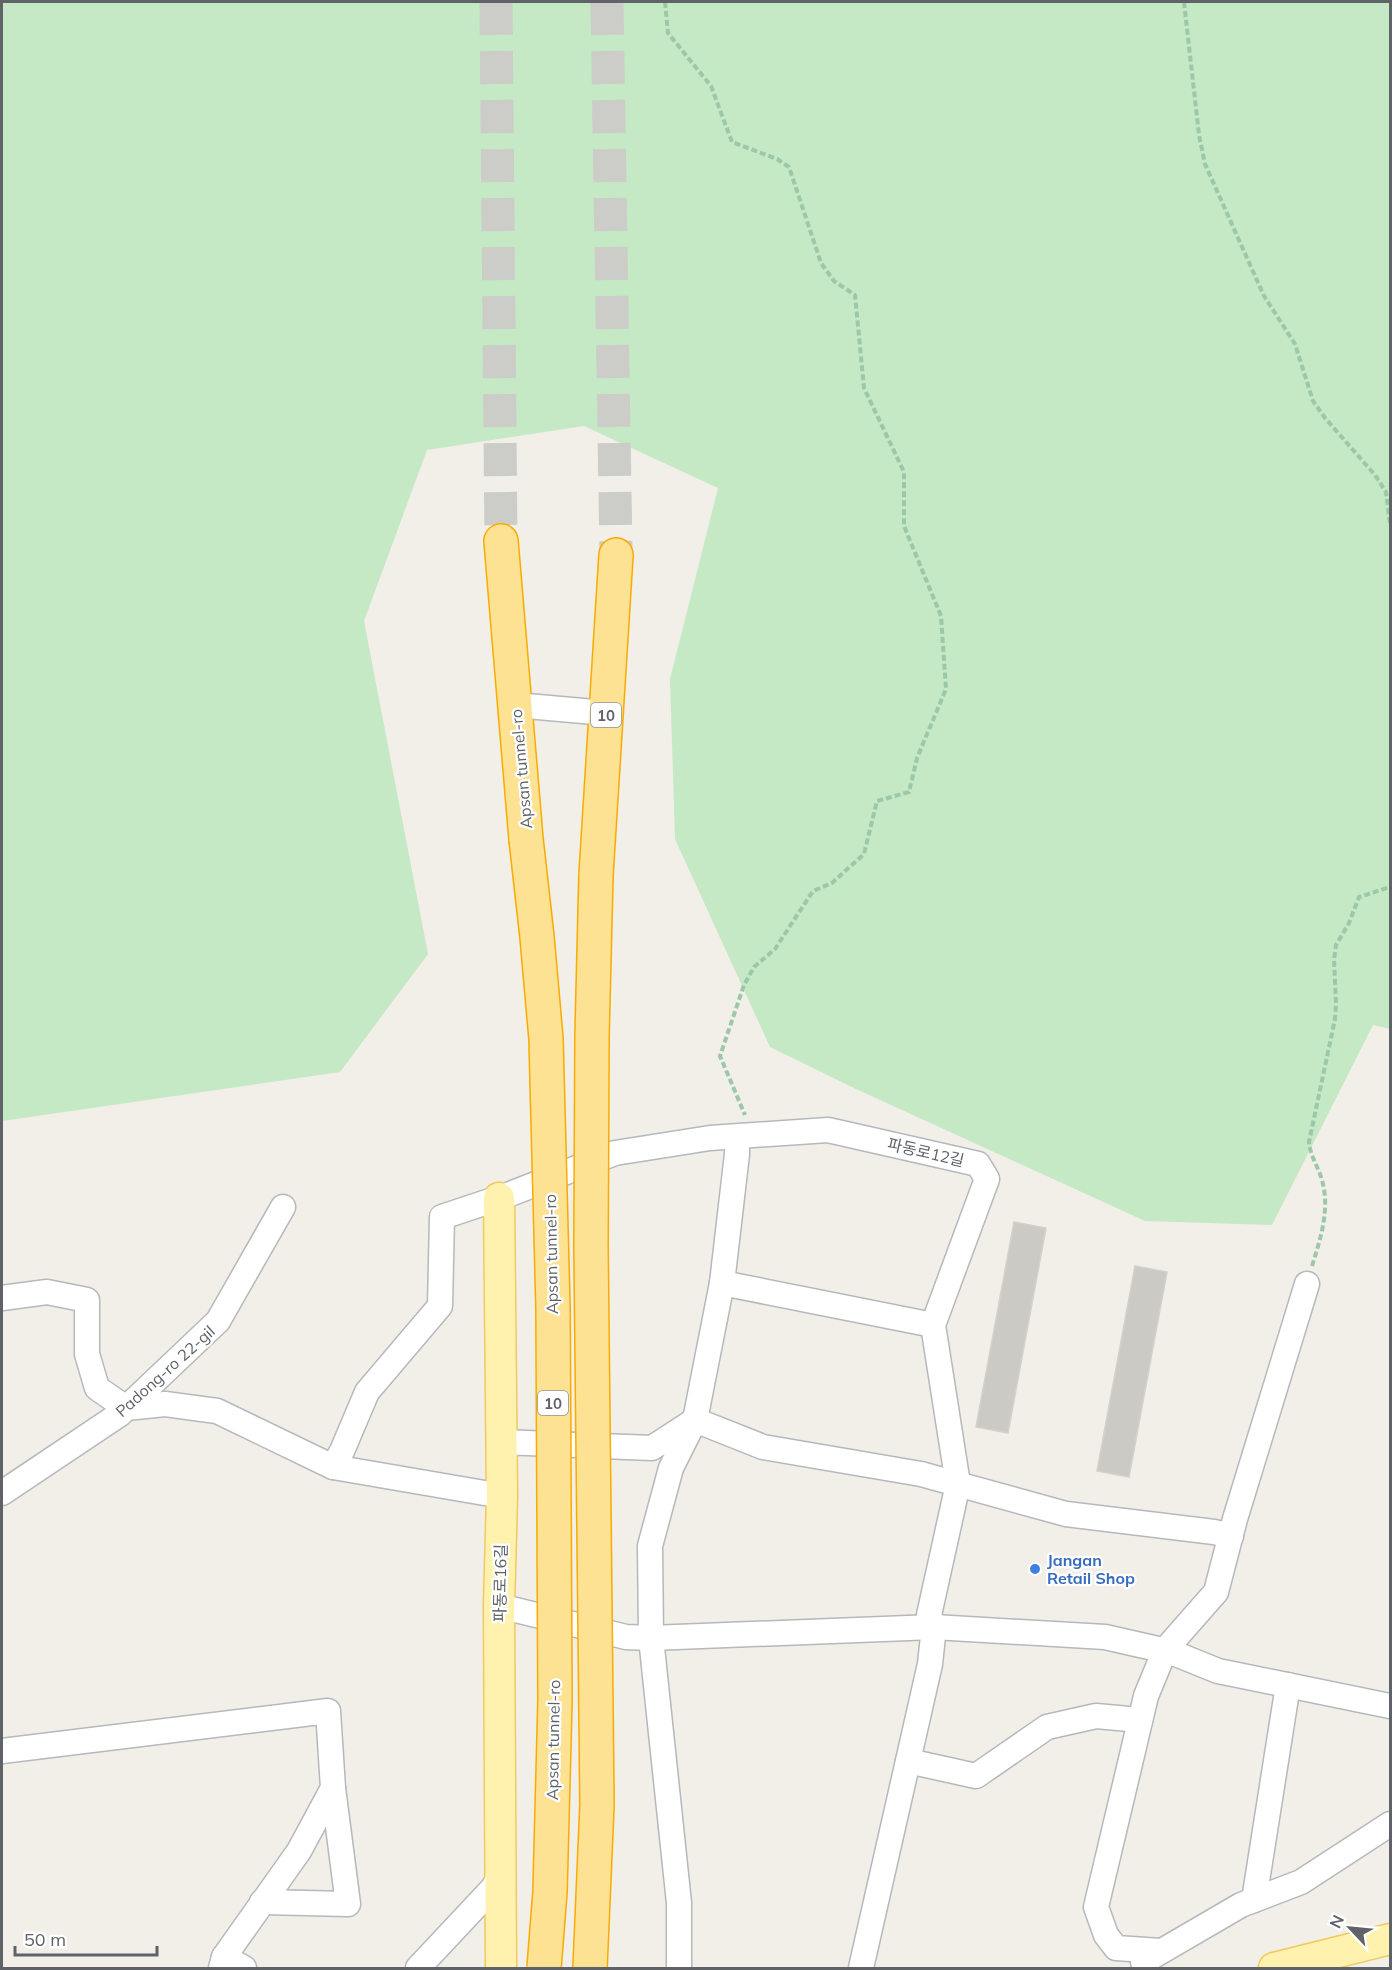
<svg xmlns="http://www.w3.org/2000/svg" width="1392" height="1970" font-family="Mulish,'Noto Sans KR',sans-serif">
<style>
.green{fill:#c5e8c5}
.building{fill:#cccac5;stroke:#d6d1c6;stroke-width:1.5}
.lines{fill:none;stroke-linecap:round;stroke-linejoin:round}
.highway-tunnel{stroke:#ccccc8;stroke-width:33;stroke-dasharray:33 16;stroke-linecap:butt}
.minor-casing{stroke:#b5b8bc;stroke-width:27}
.major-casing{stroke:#f2c960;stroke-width:33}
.highway-casing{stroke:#f9ab00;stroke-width:36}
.path{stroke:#9cc7a9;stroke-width:4;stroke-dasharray:6 3;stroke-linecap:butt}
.minor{stroke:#fff;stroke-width:24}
.major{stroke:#fff2af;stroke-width:30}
.highway{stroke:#fde293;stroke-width:33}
.highway-bridge-casing{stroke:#f9ab00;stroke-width:36;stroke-linecap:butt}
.highway-bridge{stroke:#fde293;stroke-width:33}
.shop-dot{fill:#3f7fe0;stroke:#fff;stroke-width:2}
.labels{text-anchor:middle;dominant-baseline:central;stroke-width:4.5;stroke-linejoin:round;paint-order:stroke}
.shield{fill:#fff;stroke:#8f9295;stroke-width:1.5}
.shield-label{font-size:15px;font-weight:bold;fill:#5f6368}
.street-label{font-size:16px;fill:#5f6368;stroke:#fff}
.shop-label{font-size:16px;font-weight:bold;fill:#366cbe;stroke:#fff;text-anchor:start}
</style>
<rect width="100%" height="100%" fill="#f1efe8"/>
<path class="green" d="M2,2H1390V1029L1373,1025L1272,1225L1145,1221L856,1089L770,1047L675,839L670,679L718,488L584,426L427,450L364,621L428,954L340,1072L2,1121Z"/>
<g class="building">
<path d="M1014,1222L1046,1228L1008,1433L976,1427Z"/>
<path d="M1135,1266L1167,1272L1129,1477L1097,1471Z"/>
</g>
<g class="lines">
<g class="highway-tunnel">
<path d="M496,2L501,541"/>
<path d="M607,2L616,555"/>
</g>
<defs>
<g id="minor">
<path d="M515,705L606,713"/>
<path d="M722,1283L933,1325"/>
<path d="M2,1298L47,1292L87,1300V1354L97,1388L126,1408L165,1404L217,1411L333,1467L502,1496"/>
<path d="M503,1461V1442L652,1448L695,1420L763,1447L921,1474L1066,1514L1214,1532L1231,1536"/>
<path d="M333,1467L342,1451L367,1392L440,1306L442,1217L505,1196L615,1153L710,1138L828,1130L978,1164L987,1179L933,1325L958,1484L929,1615L934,1627L930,1664L861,1968"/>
<path d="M2,1493L120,1414L218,1321L283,1207"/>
<path d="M500,1589L499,1606L626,1637L651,1638L934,1627L1105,1637L1171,1652L1218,1671L1390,1706"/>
<path d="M2,1751L328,1711L333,1788L299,1851L224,1957L221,1968"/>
<path d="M908,1761L976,1776L1047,1727L1096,1716L1140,1720"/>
<path d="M1254,1900L1288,1685"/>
<path d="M262,1902L348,1904L333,1788"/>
<path d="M1161,1951L1116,1948L1106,1935L1096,1907L1146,1696L1165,1650L1216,1592L1235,1519L1307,1284"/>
<path d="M224,1957L244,1968"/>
<path d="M418,1968L493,1888L501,1874"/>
<path d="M679,1968V1903L651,1638L650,1546L671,1468L695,1420L722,1283L737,1154V1137"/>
<path d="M1145,1968L1143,1962L1241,1905L1301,1882L1390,1824"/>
</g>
<g id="major">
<path d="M499,1198L502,1496L499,1606L501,1968"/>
<path d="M1274,1968L1390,1939"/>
</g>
<g id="highway">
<path d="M501,541L526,839"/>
<path d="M596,875L616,555"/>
</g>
</defs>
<use href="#minor" class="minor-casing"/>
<use href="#major" class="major-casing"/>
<use href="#highway" class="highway-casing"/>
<g class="path">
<path d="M665,2L668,33L711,86L732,142L777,159L789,167L821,263L834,281L855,295L864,388L904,472V526L941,616L946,689L917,758L909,792L877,801L864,854L832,883L813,891L775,949L754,967L744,985L720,1056L745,1115"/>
<path d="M1184,2L1199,135L1205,164L1264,296L1295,344L1313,401L1325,418L1375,475L1386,492L1390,524"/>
<path d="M1312,1266C1321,1237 1331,1207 1321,1177C1317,1165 1310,1155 1309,1142L1335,1019L1336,1003L1334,960L1336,945L1349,923L1359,897L1390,887"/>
</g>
<use href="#minor" class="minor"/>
<use href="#major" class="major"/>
<use href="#highway" class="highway"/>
<defs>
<g id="highway-bridge">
<path d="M526,839L537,937L546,1039L553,1308L555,1700L550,1892L544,1968"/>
<path d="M590,1968L597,1805L591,1246L592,1036L596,875"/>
</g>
</defs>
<use href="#highway-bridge" class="highway-bridge-casing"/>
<use href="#highway-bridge" class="highway-bridge"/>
</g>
<circle class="shop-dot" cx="1035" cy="1569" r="6"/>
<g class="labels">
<g class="shield">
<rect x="591" y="703" width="30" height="24" rx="4.5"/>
<rect x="538" y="1391" width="30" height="24" rx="4.5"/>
</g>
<g class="shield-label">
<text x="606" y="715">10</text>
<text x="553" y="1403">10</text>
</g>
<g class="street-label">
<text transform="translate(521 769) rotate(-95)">Apsan tunnel-ro</text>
<text transform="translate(926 1152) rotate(13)">파동로12길</text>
<text transform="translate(551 1254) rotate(-91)">Apsan tunnel-ro</text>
<text transform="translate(165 1371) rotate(-42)">Padong-ro 22-gil</text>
<text transform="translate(500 1583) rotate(-89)">파동로16길</text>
<text transform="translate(553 1740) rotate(-89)">Apsan tunnel-ro</text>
</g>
<g class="shop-label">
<text x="1047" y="1560">Jangan<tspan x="1047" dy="18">Retail Shop</tspan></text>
</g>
</g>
<rect width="1392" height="1970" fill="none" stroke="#5f6368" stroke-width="6"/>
<g transform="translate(1350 1928) rotate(296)" stroke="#ffffff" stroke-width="4.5" paint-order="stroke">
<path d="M0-4.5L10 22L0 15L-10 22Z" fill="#5f6368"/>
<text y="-9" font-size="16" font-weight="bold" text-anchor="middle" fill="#5f6368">N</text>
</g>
<path d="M15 1946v9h142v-9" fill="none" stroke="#5f6368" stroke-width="3"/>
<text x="24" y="1946" font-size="18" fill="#5f6368" stroke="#ffffff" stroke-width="4.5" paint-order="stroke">50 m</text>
</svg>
